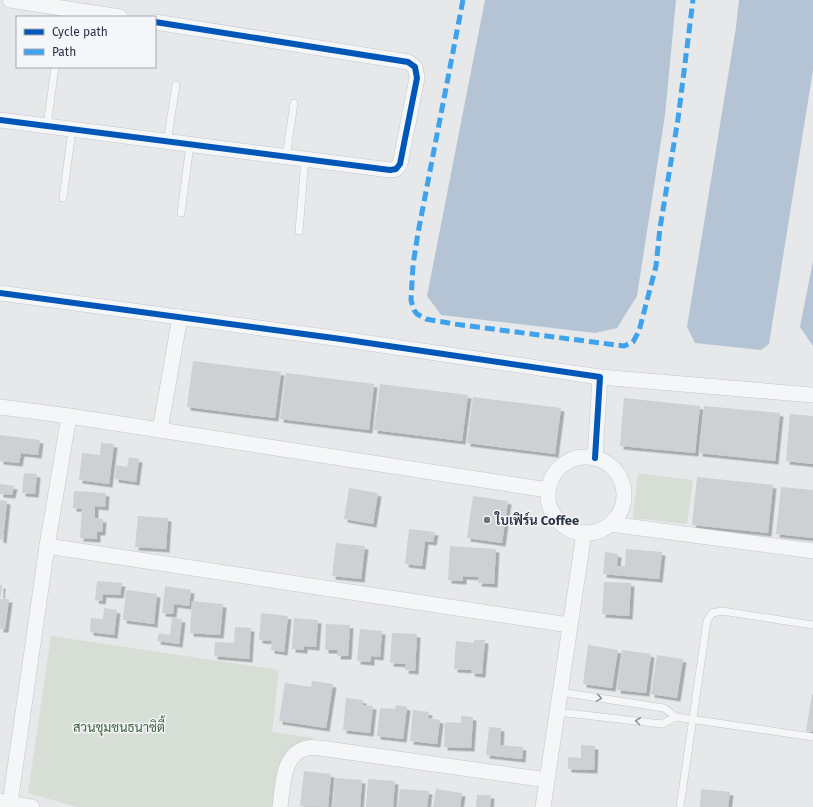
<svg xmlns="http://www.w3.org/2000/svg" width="813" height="807" font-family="'Fira Sans',Sarabun,sans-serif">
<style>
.green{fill:#d6ded6}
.water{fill:#b4c4d5}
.building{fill:#ced0d3;filter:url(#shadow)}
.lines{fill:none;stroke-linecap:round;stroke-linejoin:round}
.lane-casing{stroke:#c4c6c8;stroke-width:8}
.street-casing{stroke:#c4c6c8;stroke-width:16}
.lane{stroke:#f5f6f7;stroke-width:7}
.street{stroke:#f5f6f7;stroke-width:15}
.quiet{stroke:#3ea3ec;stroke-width:5;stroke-dasharray:10 5;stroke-linecap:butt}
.cycleway-casing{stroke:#f4f6f9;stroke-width:8}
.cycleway{stroke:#0057b8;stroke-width:6}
.oneway{stroke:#90959e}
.poi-dot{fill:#6c737f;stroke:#f4f6f9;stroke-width:1.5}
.labels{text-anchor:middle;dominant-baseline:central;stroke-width:3;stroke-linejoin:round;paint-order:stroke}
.poi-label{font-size:13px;font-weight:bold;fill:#2b3445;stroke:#f4f6f9;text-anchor:start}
.park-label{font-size:13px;fill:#3f6138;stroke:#f4f6f9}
</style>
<defs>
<filter id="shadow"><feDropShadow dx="3.5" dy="3.5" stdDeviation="0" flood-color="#0004"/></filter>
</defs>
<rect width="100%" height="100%" fill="#e6e8ea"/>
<g class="green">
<path d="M638,473L693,480L687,524L633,518Z"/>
<path d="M51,636L279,670L272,732L314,738L299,744L279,807H77L28,793Z"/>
</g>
<g class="water">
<path d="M485,0H676L665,115L637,296L617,328L595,333L441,315L427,296Z"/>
<path d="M739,0H813V70L769,344L761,350L695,343L687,327L736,27Z"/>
<path d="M813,261V346L800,327Z"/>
</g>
<g class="building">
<path d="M193,361L281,372L275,418L187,407Z"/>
<path d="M286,373L374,384L369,430L280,419Z"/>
<path d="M380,384L468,395L462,441L374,430Z"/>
<path d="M473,397L561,408L555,454L467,443Z"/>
<path d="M624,398L700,406L695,453L620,446Z"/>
<path d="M704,406L780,413L775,461L699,453Z"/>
<path d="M790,414L813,416V464L786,461Z"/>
<path d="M0,435L40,440L38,455L21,453L19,463L0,461Z"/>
<path d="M101,443L114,444L109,484L79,480L82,453L100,455Z"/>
<path d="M129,457L139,459L136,482L115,479L116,465L127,467Z"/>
<path d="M24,473L37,474L35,494L22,493Z"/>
<path d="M697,477L773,485L768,533L692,525Z"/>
<path d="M0,484L14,486L12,495L0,494Z"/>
<path d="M781,487L813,490V538L776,534Z"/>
<path d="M349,488L378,493L373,524L344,519Z"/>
<path d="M74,491L106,493L105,507L95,506V518L103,519L102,532H97V539L80,538L82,509L73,508Z"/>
<path d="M473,496L508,501L502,543L467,538Z"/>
<path d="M0,500L7,501L3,540L0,539Z"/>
<path d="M138,516L168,518L166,549L135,547Z"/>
<path d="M409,529L435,532L433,542L425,541L422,566L405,564Z"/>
<path d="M336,543L365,546L361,579L332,576Z"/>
<path d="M450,546L496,549L494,584L478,583L479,577L463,576V581L448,580Z"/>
<path d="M626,549L662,552L659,579L603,574L605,552L618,554L617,566H625Z"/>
<path d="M97,581L122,583L120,595L103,594L102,601L95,600Z"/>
<path d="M604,582L631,583L629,616L602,614Z"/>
<path d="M0,585H2L1,597H0Z"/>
<path d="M165,586L191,590L189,606L174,604L173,614L162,613Z"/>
<path d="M126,590L157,594L154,624L123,620Z"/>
<path d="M0,599H9L5,629H0Z"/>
<path d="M192,601L223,604L220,635L190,633Z"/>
<path d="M104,608L117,610L114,635L90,632L91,618L103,619Z"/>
<path d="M261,613L288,616L284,652L271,650L272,641L259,640Z"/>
<path d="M172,618L182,619L179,644L157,641L159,633L170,635Z"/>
<path d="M294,618L318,620L316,647L304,646V650L292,649Z"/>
<path d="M326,624L350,625L348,656H337L338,650H325Z"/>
<path d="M235,627L251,628L249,659L214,656L215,642L234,643Z"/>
<path d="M360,629L382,631L380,657L371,656V662L357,661Z"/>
<path d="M392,633L417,634L415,671L405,670L406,664L390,663Z"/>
<path d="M474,640H485L482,674L471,673L472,670L454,669L456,641L474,643Z"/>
<path d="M588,645L618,650L612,688L583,684Z"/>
<path d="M622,650L651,654L646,693L617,690Z"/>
<path d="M657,655L683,659L677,698L651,694Z"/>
<path d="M312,681L333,684L326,728L279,721L285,683L311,687Z"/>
<path d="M812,694H813V732L806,731Z"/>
<path d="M346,698L363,700V705L373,706L370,733L343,730Z"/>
<path d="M396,705L407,707L403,739L377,736L380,708L395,709Z"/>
<path d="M413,710L429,712L428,718L440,720L437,744L410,741Z"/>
<path d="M461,716L473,717L471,748L444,747L445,722L461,723Z"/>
<path d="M489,727L501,728L500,745L523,747L522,759L486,755Z"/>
<path d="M581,745L595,746L594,770L568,769V757L581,758Z"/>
<path d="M304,771L331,774L328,807L300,806Z"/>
<path d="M335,778L362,780L360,807H333Z"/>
<path d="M368,779L395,781L393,807H366Z"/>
<path d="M400,789L429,791L427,807H398Z"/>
<path d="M436,789L462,793L460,807H433Z"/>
<path d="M701,789L730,792L728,807H700Z"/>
<path d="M477,795H491L490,807H476Z"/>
</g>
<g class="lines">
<defs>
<g id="lane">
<path d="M47,126L55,67"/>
<path d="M167,142L176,85"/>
<path d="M286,157L294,103"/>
<path d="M63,198L72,130"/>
<path d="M181,213L190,145"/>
<path d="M299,231L305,159"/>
<path d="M560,692L664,708L676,717L813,737"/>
<path d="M558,712L662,724L676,717"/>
<path d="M680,807L707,621L712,613L722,611L813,625"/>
</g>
<g id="street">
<path d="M10,0L120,17"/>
<path d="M0,120L390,170L396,169L400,164L417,78L415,67L408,62L155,22"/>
<path d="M0,293L341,339L600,377L595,458"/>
<path d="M600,377L813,395"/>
<path d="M0,407L69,416L548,490"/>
<path d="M160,430L180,317"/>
<circle cx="586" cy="495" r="38"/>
<path d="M610,524L813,551"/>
<path d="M47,546L569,625"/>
<path d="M0,801L32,807"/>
<path d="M10,803L47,546L69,416"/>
<path d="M280,807C283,786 282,754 307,748C311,747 316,748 320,748L547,780"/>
<path d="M543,807L584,533"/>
</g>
</defs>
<use href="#lane" class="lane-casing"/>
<use href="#street" class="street-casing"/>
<use href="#lane" class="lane"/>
<use href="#street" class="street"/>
<path class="quiet" d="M463,0L418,233L413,265L411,300L414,310L417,314L426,319L454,324L624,346L633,342L639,331L656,266L660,228L678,119L693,0"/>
<defs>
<g id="cycleway">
<path d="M0,120L390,170L396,169L400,164L417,78L415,67L408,62L155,22"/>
<path d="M0,293L341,339L600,377L595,458"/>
</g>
</defs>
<use href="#cycleway" class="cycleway-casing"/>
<use href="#cycleway" class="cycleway"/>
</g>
<defs><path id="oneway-chevron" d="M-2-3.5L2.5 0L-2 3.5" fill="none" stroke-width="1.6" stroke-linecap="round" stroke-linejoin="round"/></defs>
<g class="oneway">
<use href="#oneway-chevron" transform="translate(599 698) rotate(9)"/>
<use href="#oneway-chevron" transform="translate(638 721) rotate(-173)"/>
</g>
<circle class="poi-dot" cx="487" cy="520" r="4"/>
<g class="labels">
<g class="poi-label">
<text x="495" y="520">ใบเฟิร์น Coffee</text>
</g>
<g class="park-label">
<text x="119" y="727">สวนชุมชนธนาซิตี้</text>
</g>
</g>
<rect x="16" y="16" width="140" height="52" fill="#f4f6f9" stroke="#a4a8b1"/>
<rect x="24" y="29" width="20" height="6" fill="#0057b8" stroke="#a4a8b1"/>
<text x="52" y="36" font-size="12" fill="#2b3445">Cycle path</text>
<rect x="24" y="49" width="20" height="6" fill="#3ea3ec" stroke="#a4a8b1"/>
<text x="52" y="56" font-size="12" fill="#2b3445">Path</text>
</svg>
